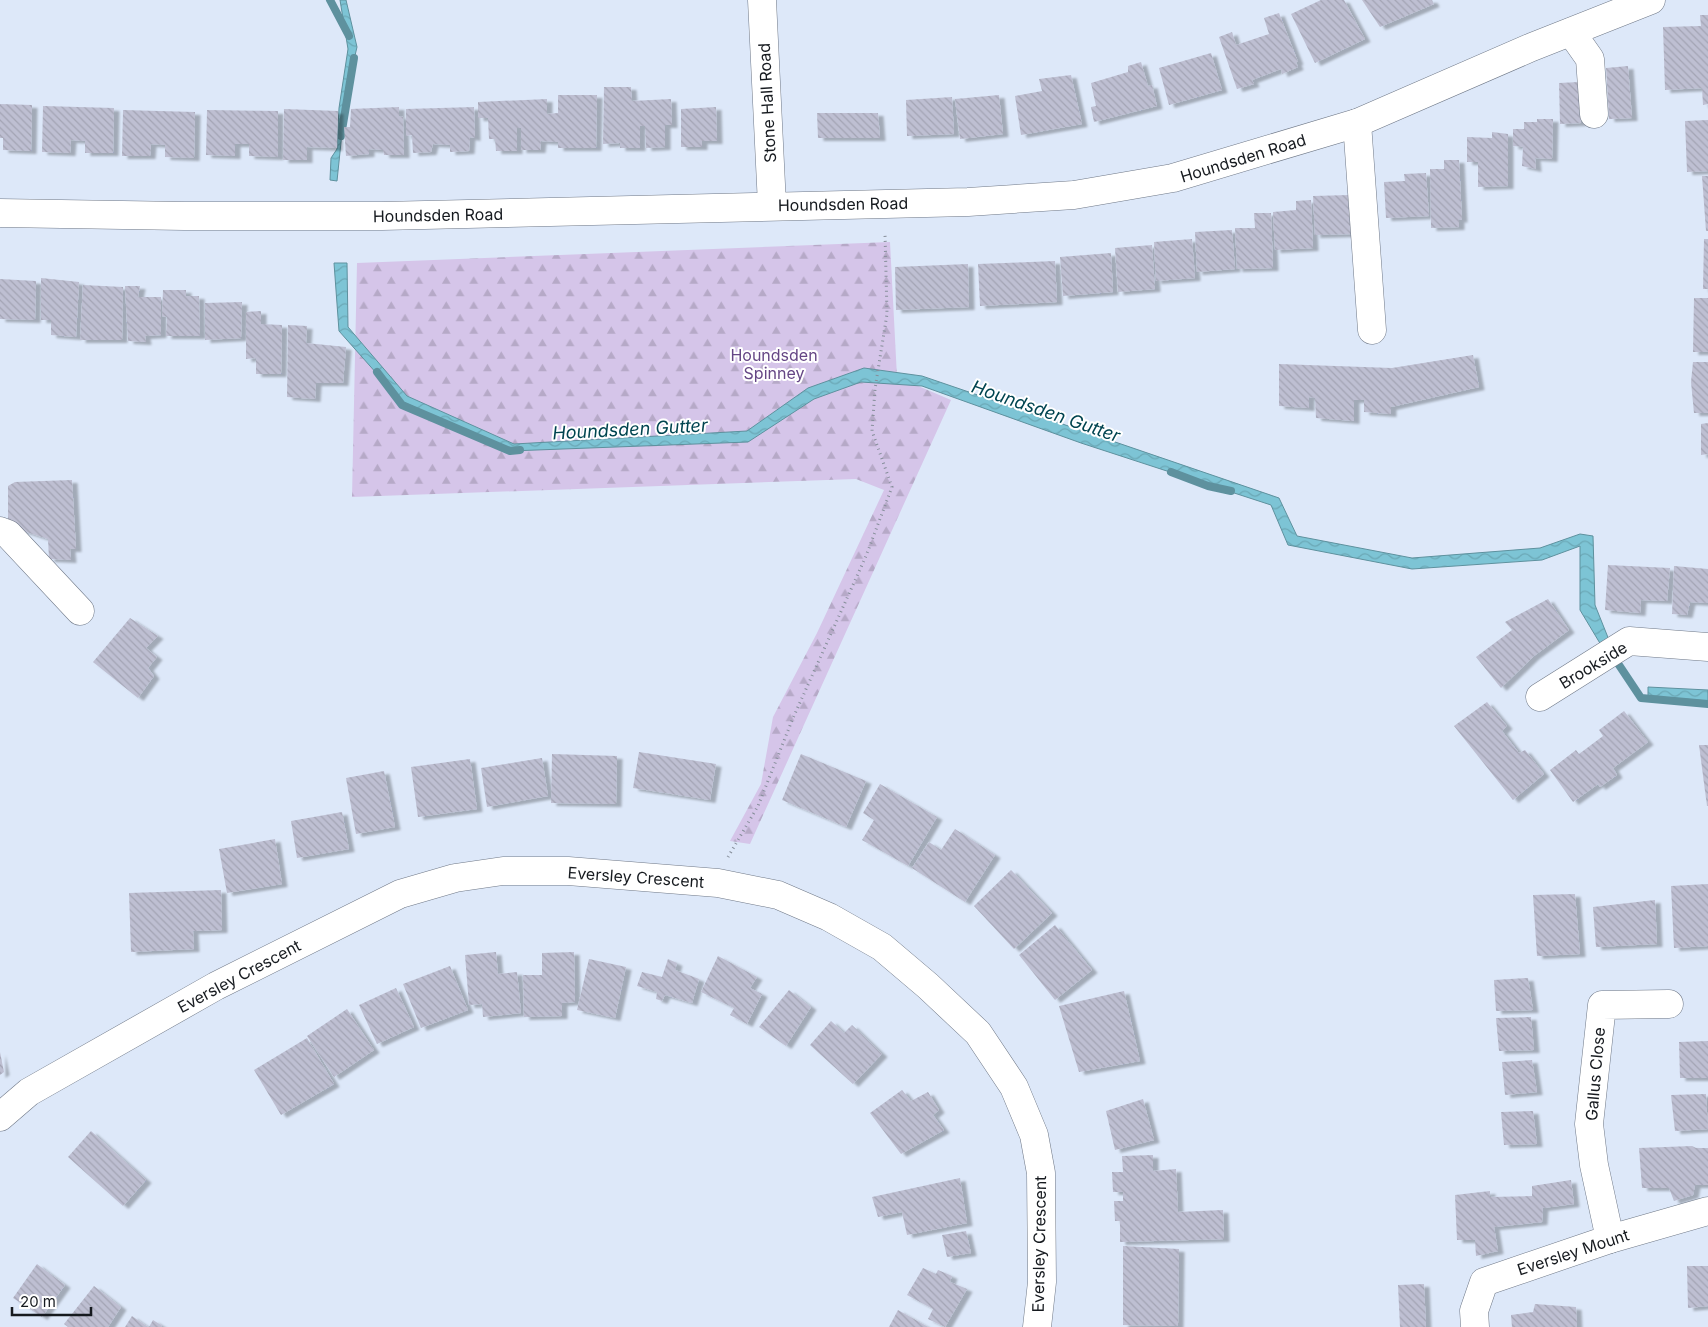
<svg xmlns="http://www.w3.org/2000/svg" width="1708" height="1327" font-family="Inter,sans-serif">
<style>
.forest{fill:url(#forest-firs)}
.water{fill:url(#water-waves);stroke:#5e919e}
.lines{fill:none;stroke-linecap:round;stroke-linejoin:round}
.stream{stroke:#5e919e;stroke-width:8}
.building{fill:url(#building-back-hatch);filter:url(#shadow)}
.minor-casing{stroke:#6f7887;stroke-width:29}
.path{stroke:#868e9a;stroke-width:3;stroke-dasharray:1 4;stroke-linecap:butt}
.minor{stroke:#fff;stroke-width:28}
.labels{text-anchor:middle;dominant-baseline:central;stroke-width:4;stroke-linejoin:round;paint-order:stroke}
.street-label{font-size:16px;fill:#161a1f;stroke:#fff}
.park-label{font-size:16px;fill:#654685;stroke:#fff}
.water-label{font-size:18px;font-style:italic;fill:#004450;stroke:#fff}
</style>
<defs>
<pattern id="forest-firs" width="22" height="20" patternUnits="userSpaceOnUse" patternTransform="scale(1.25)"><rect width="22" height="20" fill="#d5c5e9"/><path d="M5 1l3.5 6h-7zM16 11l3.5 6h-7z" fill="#b6a9c7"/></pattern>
<pattern id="water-waves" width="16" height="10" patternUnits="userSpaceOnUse" patternTransform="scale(1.25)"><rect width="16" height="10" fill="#7dc4d5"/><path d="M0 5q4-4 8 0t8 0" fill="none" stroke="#6ba8b6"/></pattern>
<pattern id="building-back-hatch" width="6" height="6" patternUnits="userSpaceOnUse" patternTransform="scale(1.25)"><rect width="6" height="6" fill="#bebfd2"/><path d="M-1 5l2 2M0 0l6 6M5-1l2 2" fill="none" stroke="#a3a4b4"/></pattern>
<filter id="shadow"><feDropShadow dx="5.5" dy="3" stdDeviation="1" flood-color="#0004"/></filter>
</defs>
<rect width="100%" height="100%" fill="#dde8f9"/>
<path class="forest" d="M890,242L897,377L951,400L750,844L730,841L761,784L773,717L817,633L884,490L856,479L352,497L357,263Z"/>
<g class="water">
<path d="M340,0H346L357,47L346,94L337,181L330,180L331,158L337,149L339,108L348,49Z"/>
<path d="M334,263H347L348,327L407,396L514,444L747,431L808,388L864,368L922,376L1279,498L1297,536L1412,558L1540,548L1580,534L1593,536L1595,605L1609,640L1601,645L1580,610V546L1542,560L1412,569L1288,545L1271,505L1081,443L922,386L861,382L814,399L748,442L510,451L401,401L339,331Z"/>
<path d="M1648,687L1708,690V701L1648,696Z"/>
</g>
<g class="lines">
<g class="stream">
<path d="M330,0L349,36"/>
<path d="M341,136L354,58"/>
<path d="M377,372L402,405L510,451L520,450"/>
<path d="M1171,472L1208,486L1231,491"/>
<path d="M1613,656L1641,698L1708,704"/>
</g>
</g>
<g class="building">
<path d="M1321,0H1344L1365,39L1315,63L1291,14Z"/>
<path d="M1362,0H1432L1434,4L1380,27Z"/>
<path d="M1279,13L1298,62H1296L1298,67L1282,74L1281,69L1252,80L1254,84L1237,89L1219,37L1232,32L1236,45L1269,34L1264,18Z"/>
<path d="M1700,15H1708V104L1703,105L1702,88L1665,90L1663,27L1701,26Z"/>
<path d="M1211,53L1222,90L1169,105L1159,68Z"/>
<path d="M1141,62L1148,86L1152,85L1157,106L1094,122L1091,107L1096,106L1091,83L1128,72V66Z"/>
<path d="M1628,66L1632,118L1609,119L1606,68Z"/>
<path d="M1071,75L1082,124L1021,135L1015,96L1042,91L1039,79Z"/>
<path d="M1579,82L1581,123L1560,124L1559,83Z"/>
<path d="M604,87H631L632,101L671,99L672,125H665V147L646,148L645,126H640V148H620V143L603,144Z"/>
<path d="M558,95H597L596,148H558V142L541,141L540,150H521V128H517V151H496L495,139H489L488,118H478V102L547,99V114L558,113Z"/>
<path d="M999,95L1003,134L960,139L955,99Z"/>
<path d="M952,97L954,134L907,136L906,100Z"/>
<path d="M0,104L32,105L31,151L3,150V138H0Z"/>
<path d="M43,106L114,108L113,153H85V141L71,140L70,153L42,152Z"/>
<path d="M399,107V116L403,117L404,155H384L383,150L369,149V154L346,156L344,127H350L351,109Z"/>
<path d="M474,107L475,138L470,137L469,151L450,152V145L433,144L431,152L413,153L412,135L406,136V109Z"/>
<path d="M716,107L717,141H702V147H681V109Z"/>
<path d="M284,109L338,111L337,148L307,147V160H283Z"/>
<path d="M123,110L195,112L194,158L165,157V145L151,144L150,156H122Z"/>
<path d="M207,110L278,111V157L249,156V144H235V156L206,155Z"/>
<path d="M817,113H878L880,138H818Z"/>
<path d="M1537,119H1553L1552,159L1535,158L1536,169L1522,166L1523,147L1513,146V129H1524V122H1537Z"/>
<path d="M1708,120V171L1687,172L1685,121Z"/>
<path d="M1492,132L1508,134V186L1478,187V162H1467V137L1492,138Z"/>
<path d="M1444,160H1459L1462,220L1459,219V227L1431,228L1430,169H1444Z"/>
<path d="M1426,173L1429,216L1386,218L1384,182L1405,181L1404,174Z"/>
<path d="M1702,176H1708V231H1706Z"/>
<path d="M1350,195L1352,234L1315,235L1313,196Z"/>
<path d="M1311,200L1313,248L1275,250L1273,212L1296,210V201Z"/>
<path d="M1254,213H1271L1273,268L1237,269L1235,228H1255Z"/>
<path d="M1232,230L1235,269L1197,272L1195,232Z"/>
<path d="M1192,239L1195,278L1156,281L1154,242Z"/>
<path d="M1704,239H1708V289H1703Z"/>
<path d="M1152,245L1155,289L1118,292L1115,248Z"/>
<path d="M1111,253L1113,292L1063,296L1060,257Z"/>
<path d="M1055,261L1057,302L980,306L978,264Z"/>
<path d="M968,264L969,307L896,310L895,267Z"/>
<path d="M41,278L79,282L76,337L51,335V320H41Z"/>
<path d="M0,279L36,281L35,320L0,319Z"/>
<path d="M83,285L123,287L122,340H80Z"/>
<path d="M125,286H140L138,297H161V335L145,336L146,342L128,341Z"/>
<path d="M163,290H186V296H199L200,336H166L167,317L162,316Z"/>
<path d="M1694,298H1708V352H1693Z"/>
<path d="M242,302L241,338L205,340V303Z"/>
<path d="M261,311V324L282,325L281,374H256V358L246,359V312Z"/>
<path d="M288,325L307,326L306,343L346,347L343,383H316L315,399L287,397Z"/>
<path d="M1473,355L1479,387L1391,407V414L1364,412V400H1354V421L1316,418L1315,398L1309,397V408L1279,406V364L1392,368Z"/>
<path d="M1693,362H1708V413H1694L1691,382Z"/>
<path d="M1708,423V454L1701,455V424Z"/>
<path d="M72,480L76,549H70L71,560L49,559L48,539L8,526V486L15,482Z"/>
<path d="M1608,565L1670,568L1667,601L1641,600L1640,613L1605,610Z"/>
<path d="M1674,566L1708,569V603L1690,602L1687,615L1672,614Z"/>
<path d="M1548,599L1569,630L1534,656L1501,688L1476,657L1512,630L1505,622Z"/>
<path d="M130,618L158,636L146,648L157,657L148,668L154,676L138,698L93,662Z"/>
<path d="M1487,702L1507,726L1502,731L1519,753L1525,750L1544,774L1513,800L1454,726Z"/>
<path d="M1624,711L1648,742L1613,768L1617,775L1600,787L1598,784L1573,802L1550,770L1576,750L1579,754L1603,736L1599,730Z"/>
<path d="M1699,745H1708V806H1707Z"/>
<path d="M639,752L716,764L710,800L633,788Z"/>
<path d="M552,754L617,756L616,804L551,803Z"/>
<path d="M801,754L866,781L846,827L782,800Z"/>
<path d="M542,758L548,796L487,807L481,768Z"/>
<path d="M470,759L477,809L418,817L411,767Z"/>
<path d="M384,771L395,827L356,834L346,778Z"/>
<path d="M880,784L937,817L908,866L862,840L874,820L863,813Z"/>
<path d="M342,812L349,849L297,858L291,821Z"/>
<path d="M955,829L995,855L965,902L912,868L929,842L941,850Z"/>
<path d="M275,839L282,884L227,893L219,849Z"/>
<path d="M1011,870L1052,913L1014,949L974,906Z"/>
<path d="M1708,884V946L1674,948L1671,886Z"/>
<path d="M221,890L222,930L193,931L194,949L131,952L129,893Z"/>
<path d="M1575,894L1580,954L1537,956L1533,895Z"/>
<path d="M1655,900L1657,944L1596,947L1593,907Z"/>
<path d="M1055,925L1092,970L1055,1000L1019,955Z"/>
<path d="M496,952L498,974L517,972L521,1013L483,1017L482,1004L469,1005L465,955Z"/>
<path d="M574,952L575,1002L562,1003V1016L524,1017L523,975H542V953Z"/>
<path d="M718,956L757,977L750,988L762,994L747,1024L730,1015L734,1008L701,992Z"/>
<path d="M589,959L626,967L615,1018L577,1010Z"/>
<path d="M668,959L677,963L675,970L699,979L692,1003L665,995L662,1001L656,999L657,992L637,986L642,972L662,977Z"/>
<path d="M450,966L468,1010L421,1028L403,984Z"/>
<path d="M1528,978L1533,1010L1496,1011L1494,980Z"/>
<path d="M396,988L414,1027L377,1044L359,1005Z"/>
<path d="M789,990L811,1007L786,1046L759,1027Z"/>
<path d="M1124,991L1140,1061L1079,1072L1059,1006Z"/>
<path d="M347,1009L374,1050L334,1077L307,1036Z"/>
<path d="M1531,1017L1534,1050L1499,1051L1496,1018Z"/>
<path d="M831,1021L844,1033L852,1025L882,1054L853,1084L810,1045Z"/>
<path d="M307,1038L334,1084L281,1115L254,1070Z"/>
<path d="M1708,1041V1078H1680L1679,1042Z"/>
<path d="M0,1052L4,1072L0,1075Z"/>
<path d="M1532,1060L1537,1092L1505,1095L1502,1062Z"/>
<path d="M902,1090L911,1101L928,1092L939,1110L933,1115L944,1130L901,1154L870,1113Z"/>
<path d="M1706,1094L1708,1129L1675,1131L1671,1095Z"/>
<path d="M1143,1099L1154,1140L1115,1150L1106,1111Z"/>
<path d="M1533,1111L1537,1144L1504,1145L1501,1112Z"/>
<path d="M91,1131L146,1180L123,1206L68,1157Z"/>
<path d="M1692,1146L1696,1148H1708V1185H1695L1693,1195L1674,1201L1669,1188H1642L1639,1148Z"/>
<path d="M1153,1155V1171L1176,1169L1178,1212L1223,1210L1224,1239L1120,1242V1221H1115L1114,1201H1123V1192H1113L1112,1172H1123L1122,1156Z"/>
<path d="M960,1178L967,1223L907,1235L902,1212L878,1217L872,1197Z"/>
<path d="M1571,1180L1574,1204L1543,1208L1542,1222L1494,1227L1498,1251L1476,1256L1475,1240H1457L1455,1195L1490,1191V1197L1532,1196V1186Z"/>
<path d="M966,1231L971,1253L947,1257L942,1235Z"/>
<path d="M1123,1246L1179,1249L1178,1326L1123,1325Z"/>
<path d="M37,1264L65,1285L42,1317L13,1298Z"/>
<path d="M1687,1266H1708V1306L1688,1308Z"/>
<path d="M923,1268L936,1274L938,1270L952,1276L950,1282L967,1289L945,1327L928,1319L933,1309L907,1295Z"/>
<path d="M1424,1284L1426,1327H1400L1398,1285Z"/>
<path d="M94,1286L121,1307L108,1327H68L64,1324Z"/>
<path d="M1535,1304L1576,1307L1577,1327H1512L1511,1315L1533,1312Z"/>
<path d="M898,1310L928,1327H889Z"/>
<path d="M132,1316L148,1327H125Z"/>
<path d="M153,1320L161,1325L162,1327H149Z"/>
</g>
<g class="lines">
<defs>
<g id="minor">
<path d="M762,0L772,205"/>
<path d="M1571,32L1590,59L1594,114"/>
<path d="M1357,123L1372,330"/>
<path d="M0,213L184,216H382L968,202L1074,195L1173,178L1357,123L1532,47L1651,0"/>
<path d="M0,531L8,534L80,611"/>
<path d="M1540,697L1629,641L1708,647"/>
<path d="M0,1117L29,1092L216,986L400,894L455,878L503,871H568L718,883L778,895L829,917L882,947L928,986L978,1033L1014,1087L1034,1135L1041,1173L1042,1282L1037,1327"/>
<path d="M1610,1239L1594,1165L1589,1124L1602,1005L1669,1004"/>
<path d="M1475,1327L1474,1311L1484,1282L1610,1239L1708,1211"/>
</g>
</defs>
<use href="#minor" class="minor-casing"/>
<path class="path" d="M728,857L758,806L793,718L866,556L892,487L872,431L875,389L887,314L885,233"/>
<use href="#minor" class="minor"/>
</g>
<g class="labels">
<g class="street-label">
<text transform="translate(767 103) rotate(-93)">Stone Hall Road</text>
<text transform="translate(1243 158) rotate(-17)">Houndsden Road</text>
<text transform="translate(843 204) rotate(-1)">Houndsden Road</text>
<text transform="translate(438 215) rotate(-1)">Houndsden Road</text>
<text transform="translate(1593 665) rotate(-31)">Brookside</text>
<text transform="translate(636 877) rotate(4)">Eversley Crescent</text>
<text transform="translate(239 976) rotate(-28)">Eversley Crescent</text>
<text transform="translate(1595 1074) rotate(-85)">Gallus Close</text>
<text transform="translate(1039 1244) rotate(-89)">Eversley Crescent</text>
<text transform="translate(1573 1252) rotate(-18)">Eversley Mount</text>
</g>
<g class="park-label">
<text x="774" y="355">Houndsden<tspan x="774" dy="18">Spinney</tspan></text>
</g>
<g class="water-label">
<text transform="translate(1046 411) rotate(19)">Houndsden Gutter</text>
<text transform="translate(630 429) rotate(-3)">Houndsden Gutter</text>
</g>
</g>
<path d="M12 1307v8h79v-8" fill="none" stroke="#161a1f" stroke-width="2.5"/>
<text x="20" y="1307" font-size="15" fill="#161a1f" stroke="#ffffff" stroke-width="4" paint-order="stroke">20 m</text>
</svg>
